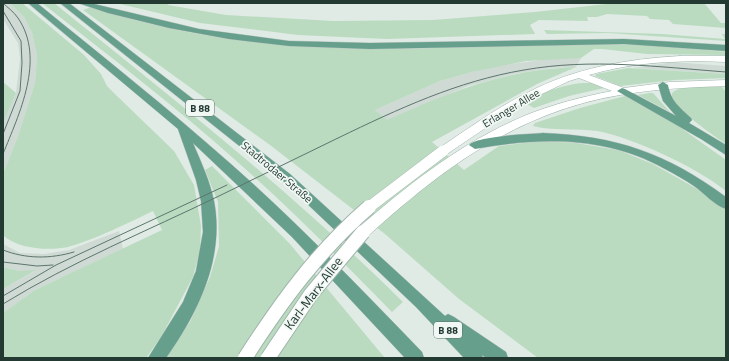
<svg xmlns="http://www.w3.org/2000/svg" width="729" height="361" font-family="'Titillium Web',sans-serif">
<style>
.built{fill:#cfdad4}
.green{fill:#badbc0}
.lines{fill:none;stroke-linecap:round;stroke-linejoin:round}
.secondary-casing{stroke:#a0b6ac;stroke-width:1}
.primary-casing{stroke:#c1c8c6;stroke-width:1}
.secondary{fill:#fff;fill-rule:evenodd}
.primary{fill:#669f8c;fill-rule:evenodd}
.tram{stroke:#5c766d;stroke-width:1}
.secondary-bridge-far1-casing{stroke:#a0b6ac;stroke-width:12;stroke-linecap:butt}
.secondary-bridge-casing{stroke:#a0b6ac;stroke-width:16;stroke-linecap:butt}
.secondary-bridge-far1{stroke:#fff;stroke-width:11}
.secondary-bridge{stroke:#fff;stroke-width:14}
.labels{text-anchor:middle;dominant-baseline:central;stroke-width:3.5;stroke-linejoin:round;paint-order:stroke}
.shield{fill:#f1f7f3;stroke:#60736c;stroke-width:1}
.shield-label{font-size:10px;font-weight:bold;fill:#223a32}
.street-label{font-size:11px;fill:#223a32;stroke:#f1f7f3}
.near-street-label{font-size:13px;fill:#223a32;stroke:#f1f7f3}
</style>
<rect width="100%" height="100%" fill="#e0ebe5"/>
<g class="built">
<path d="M3,3H10L24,17L32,33L37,55L35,83L18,136L3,174V124L16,93L20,58L18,43L3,19Z"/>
<path d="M556,58H581L576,67L552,68L514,74L468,86L387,121L375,110L440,81L472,72L498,66Z"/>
<path d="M673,62L726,66V74L633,68Z"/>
<path d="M119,231L123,249L35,290L3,313V289L35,271H20L3,267V244L20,253L44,254L69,250Z"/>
</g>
<g class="green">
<path d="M10,3H22L84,55L101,74L107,86L117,96L174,151L194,185L201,226L200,250L193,277L161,337L146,358H3V313L35,290L162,230L153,211C128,223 94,240 68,247C49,251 17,249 3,235V174L18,136L35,83L37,55L32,33L24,17Z"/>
<path d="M42,3H54C174,99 294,194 403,302L392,312C343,262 294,212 242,166C178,108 109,56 42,3Z"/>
<path d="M116,3H169L168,5L226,15L333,21L433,20L535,12L615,3H704L721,23H726V28L673,24L669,20L650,19L647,16L607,14L597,17H587L588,21L539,20L530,25L535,34L387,39L298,35L200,23Z"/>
<path d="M91,7C171,34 256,45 341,48C427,51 514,44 601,44C643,44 684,47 726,52V55L647,54L602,49H594L581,58L526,61L472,72L440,81L375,110L387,120C452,91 503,70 576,67L537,84L432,142L464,170L499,146L540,141L576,143L618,150L653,164L699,190L726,210V358H538L459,299L385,234L270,145L83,10Z"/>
<path d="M544,30L662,34L725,39L722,34H726V41L608,33L547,34Z"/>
<path d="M628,68L726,74V78L674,80L620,86L595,76L596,74Z"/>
<path d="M3,82L16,93L3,124Z"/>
<path d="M582,83H592L604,88L569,96L534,108L527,104C533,93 569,84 582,83Z"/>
<path d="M722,87L726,92V144C719,139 663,102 673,92C681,85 711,87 722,87Z"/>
<path d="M650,93H653L670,112L638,95Z"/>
<path d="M625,96L674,123L726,160V191C696,167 634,138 597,131C577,128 550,131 533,126L535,123L580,108Z"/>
<path d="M212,166L290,244L385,358H164L190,322L210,277L219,246L218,202L205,170Z"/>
<path d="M3,267L20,271L36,270L3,289Z"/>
</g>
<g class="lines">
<defs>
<path id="secondary" d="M680,56H726V62C680,60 633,62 589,75L624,88L670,82L726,80V86C691,87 655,89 620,95C518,112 443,168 368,236L363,238L358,236L356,232L358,228C409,184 462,142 524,116C553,104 582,97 612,91L579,78L569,81L521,104L447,154H439L437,151L439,148C468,129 496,108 527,93C574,68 627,59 680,56Z"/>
<g id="primary">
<path d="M28,3H37C102,56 169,109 232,165C299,224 360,288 422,352L424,358H405L292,237L193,143C201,162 210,181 214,201C225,258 198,313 166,358H148L183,302L196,271L203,232L201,201L196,180L178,129Z"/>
<path d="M60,3H69L290,174L445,316L448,314L454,317L506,352L508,358H486L482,355L483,358H464L416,307L282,180Z"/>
<path d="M78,3H90L199,29L289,41L370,43L624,39L726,45V51L624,44L370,49L289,46L229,39L169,28L108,13Z"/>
<path d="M663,82L668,85C670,100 680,108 691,118L692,120L689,123L726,145V155L701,139L617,91L622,88L625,89L676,116L663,101L658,85Z"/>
<path d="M543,133C617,136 666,153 726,197V209C714,205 704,193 694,186C685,180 675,174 665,169C606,136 540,137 475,149L469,145C475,136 531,134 543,133Z"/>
</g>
</defs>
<use href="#secondary" class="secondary-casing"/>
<use href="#primary" class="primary-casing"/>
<use href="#secondary" class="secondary"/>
<use href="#primary" class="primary"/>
<g class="tram">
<path d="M3,3C8,8 14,12 18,18C46,59 19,114 3,154"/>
<path d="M3,11L21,41L22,63L20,91L3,134"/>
<path d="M3,250C26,259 50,259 74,252"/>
<path d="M3,262L37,266L53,265"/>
<path d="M3,296L56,265L227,185"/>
<path d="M3,304C71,262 147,231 219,196C259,177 298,157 338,138C398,109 458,81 524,70C591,58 659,67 726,72"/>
</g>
<defs>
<path id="secondary-bridge-far1" d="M368,208L443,151"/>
<g id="secondary-bridge">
<path d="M245,358C281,302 318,251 369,207"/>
<path d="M268,358L311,294L363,232"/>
</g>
</defs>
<use href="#secondary-bridge-far1" class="secondary-bridge-far1-casing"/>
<use href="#secondary-bridge" class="secondary-bridge-casing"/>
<use href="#secondary-bridge-far1" class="secondary-bridge-far1"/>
<use href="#secondary-bridge" class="secondary-bridge"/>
</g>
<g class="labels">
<g class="shield">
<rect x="186" y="100" width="28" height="16" rx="3"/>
<rect x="434" y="322" width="28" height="16" rx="3"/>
</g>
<g class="shield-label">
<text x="200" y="108">B 88</text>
<text x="448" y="330">B 88</text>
</g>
<g class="street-label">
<text transform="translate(511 108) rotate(-31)">Erlanger Allee</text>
<text transform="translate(277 172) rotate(40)">Stadtrodaer Straße</text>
</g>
<g class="near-street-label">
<text transform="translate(313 293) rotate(-53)">Karl-Marx-Allee</text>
</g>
</g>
<rect width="729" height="361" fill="none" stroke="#223a32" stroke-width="8"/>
</svg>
